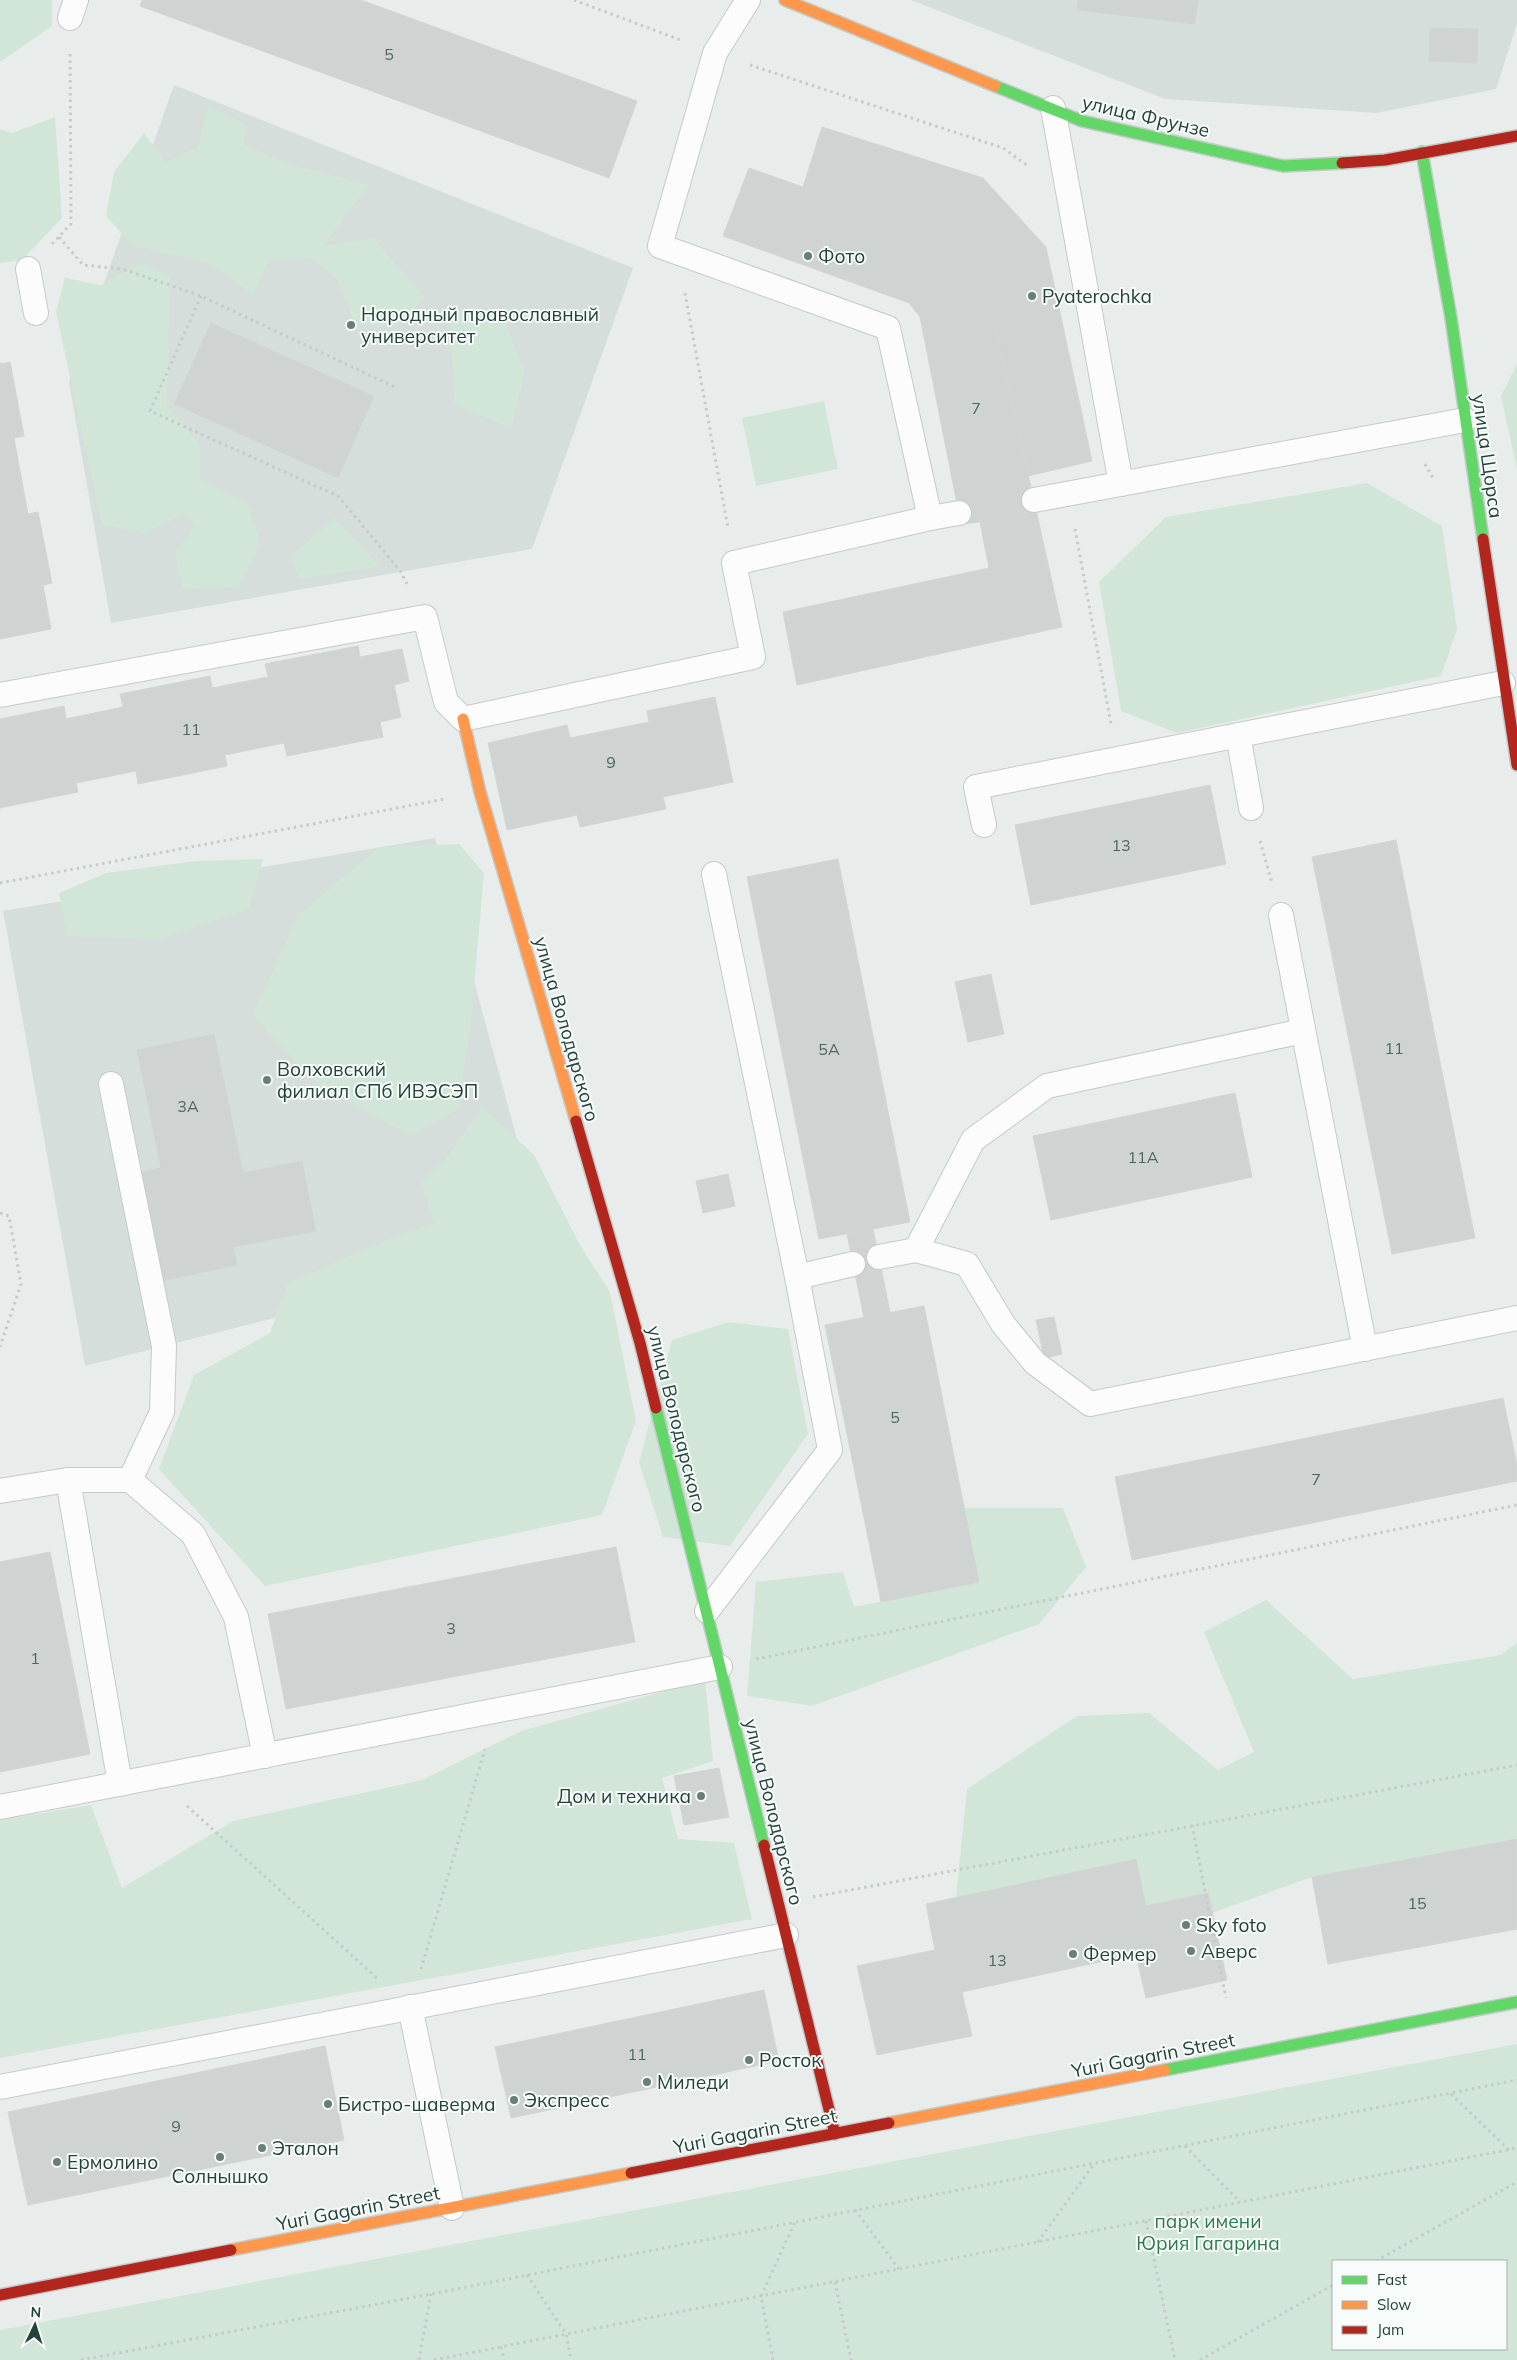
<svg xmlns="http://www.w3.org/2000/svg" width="1517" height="2360" font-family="Mulish,sans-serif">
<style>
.built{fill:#d6dedb}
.green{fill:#d1e6d8;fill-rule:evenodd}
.building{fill:#cfd4d2;stroke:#d1d6d4}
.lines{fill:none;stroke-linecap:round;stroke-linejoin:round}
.lane-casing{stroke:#c5cac8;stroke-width:26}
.fast-casing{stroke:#c3cbc8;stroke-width:14}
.slow-casing{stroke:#c3cbc8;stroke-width:14}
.jam-casing{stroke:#c3cbc8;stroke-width:14}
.path{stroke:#c3ccca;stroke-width:3;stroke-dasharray:2.5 4;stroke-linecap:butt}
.lane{stroke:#fcfcfc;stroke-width:24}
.fast{stroke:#63d668;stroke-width:11}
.slow{stroke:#ff974d;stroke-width:11}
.jam{stroke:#b3261e;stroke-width:11}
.poi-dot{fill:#697e78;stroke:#f7fbf9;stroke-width:2}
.labels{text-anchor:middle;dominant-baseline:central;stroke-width:4;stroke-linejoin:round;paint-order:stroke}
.number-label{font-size:16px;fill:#506761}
.street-label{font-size:19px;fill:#24423a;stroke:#f7fbf9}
.poi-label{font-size:19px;fill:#24423a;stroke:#f7fbf9;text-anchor:start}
.park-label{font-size:19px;fill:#2d7a4b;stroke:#f7fbf9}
</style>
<rect width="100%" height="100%" fill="#e8edeb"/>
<g class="built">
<path d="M911,0H1517V24L1496,89L1376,113L1165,99Z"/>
<path d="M174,85L633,268L532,549L111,623L69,382Z"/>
<path d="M435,838L547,1249L85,1366L3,911Z"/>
</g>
<g class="green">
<path d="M0,0H52V26L0,62Z"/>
<path d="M208,106L247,125L243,145L292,165L369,185L323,246L374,239L424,297L395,328L355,324L338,280L311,258L269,259L253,294L210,263L133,246L106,216L114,172L144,133L166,162L198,147Z"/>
<path d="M55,117L62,218L22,260L0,263V129L12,133Z"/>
<path d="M141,264L170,277L167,405L200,446V481L247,502L260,542L239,587L183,589L175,554L196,524L182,515L145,533L102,524L56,312L65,278L101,285Z"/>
<path d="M499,308L525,372L511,428L455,405L450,320Z"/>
<path d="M1517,364V469L1501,396Z"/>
<path d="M824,401L838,469L756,486L742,418Z"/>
<path d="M1367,483L1442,526L1457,629L1441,676L1177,733L1121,711L1099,582L1166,517Z"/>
<path d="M335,518L380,566L300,579L290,557Z"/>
<path d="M459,844L484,873L471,1022L458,1109L411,1136L314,1082L253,1014L299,915L379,847Z"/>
<path d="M263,859L249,909L160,939L67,936L59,893L106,873L196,861Z"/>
<path d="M482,1107L534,1155L580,1245L610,1292L636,1421L602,1515L265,1586L159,1469L194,1375L270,1333L288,1283L390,1239L434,1224L422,1183L446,1159Z"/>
<path d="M729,1322L788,1329L808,1434L730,1546L663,1537L639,1462L672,1340Z"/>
<path d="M964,1508H1063L1086,1567L1039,1624L812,1706L747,1696L756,1582L843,1572L854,1607L979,1582Z"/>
<path d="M1266,1600L1353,1679L1501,1655L1517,1643V1839L1312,1877L1212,1913L1208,1893L1146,1906L1136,1859L956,1898L967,1789L1077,1716L1149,1713L1218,1770L1254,1752L1204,1632Z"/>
<path d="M705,1680L713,1761L662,1778L678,1839L734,1843L752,1919L0,2058V1820L91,1805L122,1888L233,1821L422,1780L521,1731Z"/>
<path d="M1517,2044V2360H0V2330ZM1333,2261H1506V2349H1333Z"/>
</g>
<g class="building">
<path d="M142,0H361L637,101L609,178L140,6Z"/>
<path d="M1078,0H1198L1195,24L1077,10Z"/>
<path d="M1430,28L1478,29L1477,63L1429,61Z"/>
<path d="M822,127L983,178L1046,247L1092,461L1028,476L995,325L982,284L953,246L905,223L803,187Z"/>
<path d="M749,168L905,223L953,246L982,284L995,325L1062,627L797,685L783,612L989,568L980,522L961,524L920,317L909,303L723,236Z"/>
<path d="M211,323L374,396L338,478L174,404Z"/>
<path d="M0,362V364L10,362L24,436L14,438L28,514L38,512L52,583L43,585L51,629L0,639Z"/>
<path d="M358,646L360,657L402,649L409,681L394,685L401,717L380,722L383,737L287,756L284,743L225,755L227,766L138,784L136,771L76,783L78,792L0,808V719L64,706L66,719L123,707L120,694L210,676L212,688L268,677L265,664Z"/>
<path d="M715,697L733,782L663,797L666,809L580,827L577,815L507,830L488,743L567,725L570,738L649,722L647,711Z"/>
<path d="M1210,785L1226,864L1031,905L1015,825Z"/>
<path d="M1396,840L1475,1238L1392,1254L1312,857Z"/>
<path d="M838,859L910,1222L819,1239L747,877Z"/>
<path d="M991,974L1004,1034L968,1042L955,982Z"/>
<path d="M214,1034L243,1173L302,1161L316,1231L233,1247L237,1265L158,1282L136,1173L161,1168L137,1050Z"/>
<path d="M1235,1093L1252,1177L1051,1220L1033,1136Z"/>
<path d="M728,1174L735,1206L703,1213L696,1181Z"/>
<path d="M873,1229L890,1312L864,1318L847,1234Z"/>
<path d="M924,1306L979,1582L881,1602L825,1325Z"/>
<path d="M1054,1317L1062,1354L1044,1358L1036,1320Z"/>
<path d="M1503,1398L1517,1465V1481L1132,1560L1115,1477Z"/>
<path d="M616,1547L635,1642L286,1709L268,1614Z"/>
<path d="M50,1552L90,1754L0,1772V1562Z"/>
<path d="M719,1768L729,1817L684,1825L674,1776Z"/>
<path d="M1517,1839V1929L1328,1964L1312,1877Z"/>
<path d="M1136,1859L1146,1906L1208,1893L1227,1980L1146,1998L1136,1954L962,1992L972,2036L877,2055L857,1966L935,1950L926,1904Z"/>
<path d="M764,1990L779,2061L511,2118L495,2047Z"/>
<path d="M325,2046L344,2140L28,2205L8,2112Z"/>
</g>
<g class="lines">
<defs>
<g id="lane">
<path d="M70,18L76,0"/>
<path d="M1053,108L1121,484"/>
<path d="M28,269L36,313"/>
<path d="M1034,500L1465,420"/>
<path d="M930,518L959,513"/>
<path d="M0,695L425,617L446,702L463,719L753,657L734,563L930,518L888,328L660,246L715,53L748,0"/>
<path d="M1238,735L1251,808"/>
<path d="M984,825L976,787L1503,683"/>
<path d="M1281,915L1365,1349"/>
<path d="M916,1250L967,1264L1003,1324L1035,1363L1090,1404L1517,1318"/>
<path d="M879,1257L916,1250L973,1140L1047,1086L1303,1031"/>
<path d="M797,1277L853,1264"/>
<path d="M68,1480H130L162,1412L164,1346L111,1084"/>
<path d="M130,1480L193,1534L236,1617L265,1756"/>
<path d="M0,1491L68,1480L120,1784"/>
<path d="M707,1611L830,1450L797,1277L714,874"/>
<path d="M0,1807L720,1667"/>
<path d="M410,2007L452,2208"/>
<path d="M0,2087L786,1935"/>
</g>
<g id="fast">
<path d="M995,86L1082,121L1283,166L1342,163"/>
<path d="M1422,152L1451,318L1483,539"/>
<path d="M656,1408L764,1845"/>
<path d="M1165,2070L1517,2002"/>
</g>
<g id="slow">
<path d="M785,0L995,86"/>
<path d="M463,719L480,792L576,1121"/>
<path d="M889,2123L1165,2070"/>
<path d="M231,2250L631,2173"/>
</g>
<g id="jam">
<path d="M1342,163L1385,160L1517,136"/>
<path d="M1483,539L1517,765"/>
<path d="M576,1121L640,1343L656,1408"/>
<path d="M764,1845L835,2134"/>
<path d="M631,2173L889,2123"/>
<path d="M0,2295L231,2250"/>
</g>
</defs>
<use href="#lane" class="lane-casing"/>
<use href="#fast" class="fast-casing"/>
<use href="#slow" class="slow-casing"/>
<use href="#jam" class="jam-casing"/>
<g class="path">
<path d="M574,0L683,41"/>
<path d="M750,65L1003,148L1028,166"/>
<path d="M59,237L83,265L123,269L201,296L395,387"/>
<path d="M52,244L71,224L70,53"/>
<path d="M685,293L728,528"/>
<path d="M201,296L150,411L338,496L401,572L407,584"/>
<path d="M1425,464L1434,480"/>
<path d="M1075,529L1111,724"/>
<path d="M1260,841L1272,883"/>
<path d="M0,883L445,799"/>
<path d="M0,1213L9,1216L21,1284L0,1347"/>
<path d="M756,1659L1517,1505"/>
<path d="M187,1806L377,1978"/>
<path d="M1192,1825L1226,1998"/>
<path d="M813,1897L1517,1765"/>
<path d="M421,1969L485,1749"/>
<path d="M1451,2094L1509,2150"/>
<path d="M1185,2146L1240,2202"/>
<path d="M855,2210L899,2269"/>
<path d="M1146,2221L1175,2360"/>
<path d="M1038,2242L1094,2164"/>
<path d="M1376,2261L1517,2182"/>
<path d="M527,2275L566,2334L571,2360"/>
<path d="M835,2282L851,2360"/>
<path d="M501,2347L504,2360"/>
<path d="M81,2360L431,2294L1517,2080"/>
<path d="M419,2360L431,2294"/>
<path d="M434,2360L1517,2148"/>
<path d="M773,2360L761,2296L795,2222"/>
<path d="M1200,2360L1333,2285"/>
</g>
<use href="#lane" class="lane"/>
<use href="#fast" class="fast"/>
<use href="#slow" class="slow"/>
<use href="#jam" class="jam"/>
</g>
<g class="poi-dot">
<circle cx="808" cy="256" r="5"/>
<circle cx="1032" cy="296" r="5"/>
<circle cx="351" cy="325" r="5"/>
<circle cx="267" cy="1080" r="5"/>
<circle cx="701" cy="1796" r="5"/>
<circle cx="1186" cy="1925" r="5"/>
<circle cx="1191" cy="1951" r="5"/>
<circle cx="1073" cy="1954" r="5"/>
<circle cx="749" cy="2060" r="5"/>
<circle cx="647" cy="2082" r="5"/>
<circle cx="514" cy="2100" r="5"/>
<circle cx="328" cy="2104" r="5"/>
<circle cx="262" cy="2148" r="5"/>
<circle cx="220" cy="2157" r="5"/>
<circle cx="57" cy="2162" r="5"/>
</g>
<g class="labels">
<g class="number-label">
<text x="389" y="54">5</text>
<text x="976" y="408">7</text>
<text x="191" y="729">11</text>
<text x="611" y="762">9</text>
<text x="1121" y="845">13</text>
<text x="1394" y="1048">11</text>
<text x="829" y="1049">5А</text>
<text x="188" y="1106">3А</text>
<text x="1143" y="1157">11А</text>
<text x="895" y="1417">5</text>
<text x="1316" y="1479">7</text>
<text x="451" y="1628">3</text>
<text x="35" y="1658">1</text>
<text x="1417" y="1903">15</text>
<text x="997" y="1960">13</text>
<text x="637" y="2054">11</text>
<text x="176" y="2126">9</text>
</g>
<g class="street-label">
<text transform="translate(1146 116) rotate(13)">улица Фрунзе</text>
<text transform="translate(1488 456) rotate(82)">улица Щорса</text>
<text transform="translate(567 1029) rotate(74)">улица Володарского</text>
<text transform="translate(677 1419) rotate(76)">улица Володарского</text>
<text transform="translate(774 1812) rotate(76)">улица Володарского</text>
<text transform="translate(1153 2055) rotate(-11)">Yuri Gagarin Street</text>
<text transform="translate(755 2131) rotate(-11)">Yuri Gagarin Street</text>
<text transform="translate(358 2208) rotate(-11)">Yuri Gagarin Street</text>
</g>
<g class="poi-label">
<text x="818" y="256">Фото</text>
<text x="1042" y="296">Pyaterochka</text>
<text x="361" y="314">Народный православный<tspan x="361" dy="22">университет</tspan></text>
<text x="277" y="1069">Волховский<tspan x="277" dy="22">филиал СПб ИВЭСЭП</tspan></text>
<text x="691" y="1796" text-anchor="end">Дом и техника</text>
<text x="1196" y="1925">Sky foto</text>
<text x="1201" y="1951">Аверс</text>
<text x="1083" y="1954">Фермер</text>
<text x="759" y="2060">Росток</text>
<text x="657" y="2082">Миледи</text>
<text x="524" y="2100">Экспресс</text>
<text x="338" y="2104">Бистро-шаверма</text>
<text x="272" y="2148">Эталон</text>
<text x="67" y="2162">Ермолино</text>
<text x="220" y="2176" text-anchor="middle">Солнышко</text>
</g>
<g class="park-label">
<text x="1208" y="2221">парк имени<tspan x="1208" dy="22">Юрия Гагарина</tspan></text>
</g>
</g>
<rect x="1332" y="2260" width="175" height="90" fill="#f7fbf9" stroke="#a3b1ad"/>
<rect x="1342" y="2276" width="25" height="8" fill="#63d668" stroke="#a3b1ad"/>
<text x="1377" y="2285" font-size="15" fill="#24423a">Fast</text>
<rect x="1342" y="2301" width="25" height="8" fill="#ff974d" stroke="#a3b1ad"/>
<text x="1377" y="2310" font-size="15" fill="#24423a">Slow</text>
<rect x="1342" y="2326" width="25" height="8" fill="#b3261e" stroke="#a3b1ad"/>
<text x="1377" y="2335" font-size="15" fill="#24423a">Jam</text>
<g transform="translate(35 2325) rotate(4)" stroke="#f7fbf9" stroke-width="4" paint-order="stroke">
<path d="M0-4L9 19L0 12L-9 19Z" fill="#24423a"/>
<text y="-8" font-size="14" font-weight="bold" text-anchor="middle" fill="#24423a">N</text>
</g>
</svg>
